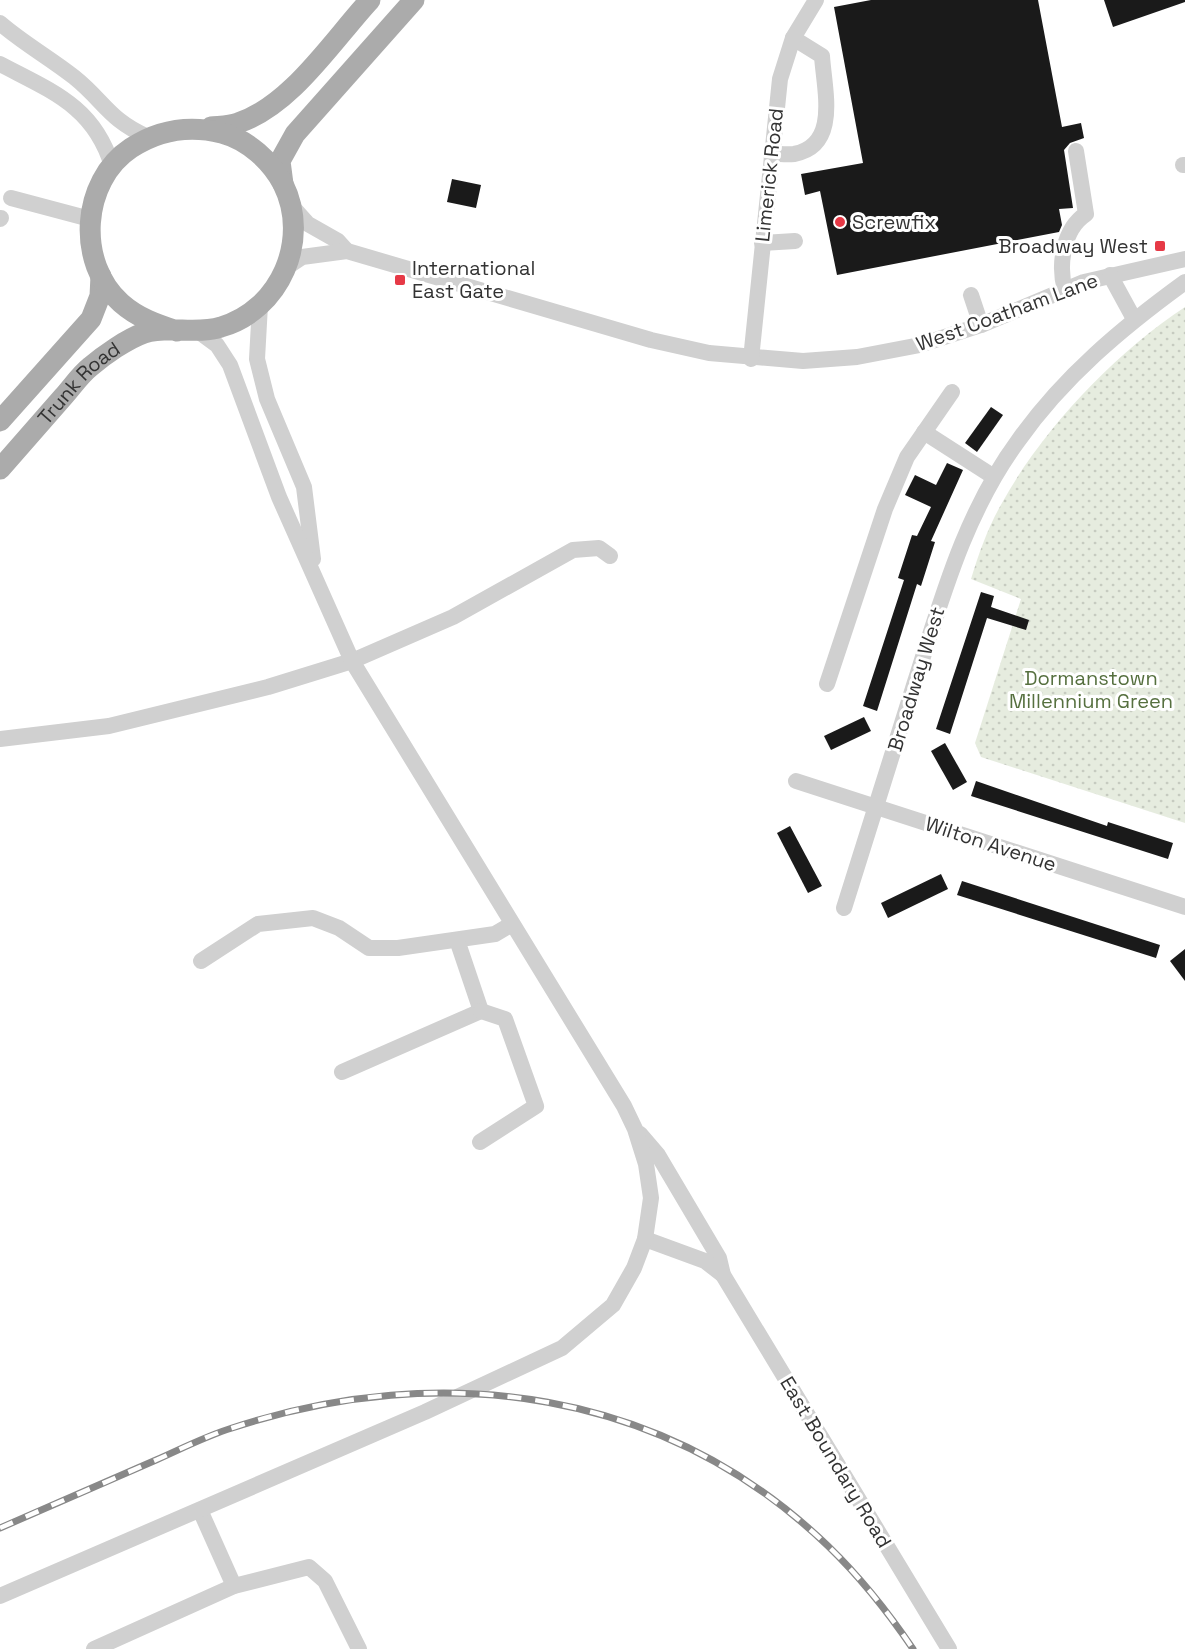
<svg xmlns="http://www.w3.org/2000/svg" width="1185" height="1649" font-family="'Space Grotesk',sans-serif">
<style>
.park{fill:url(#park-dots)}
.building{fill:#1a1a1a}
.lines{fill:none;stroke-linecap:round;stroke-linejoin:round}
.minor{stroke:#d0d0d0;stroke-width:16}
.major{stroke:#ababab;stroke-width:21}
.rail-casing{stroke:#888;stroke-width:7}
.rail{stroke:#fff;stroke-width:4.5;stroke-dasharray:14;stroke-linecap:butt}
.poi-dot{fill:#e63946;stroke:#fff;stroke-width:2}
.labels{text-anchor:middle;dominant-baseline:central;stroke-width:6;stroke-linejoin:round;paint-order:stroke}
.street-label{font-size:20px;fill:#333;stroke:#fff}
.poi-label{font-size:20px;fill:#333;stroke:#fff;text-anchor:start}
.park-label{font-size:20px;fill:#56703f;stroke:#fff}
</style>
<defs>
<pattern id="park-dots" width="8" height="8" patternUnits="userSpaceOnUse" patternTransform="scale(1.5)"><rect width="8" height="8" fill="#e6ecdf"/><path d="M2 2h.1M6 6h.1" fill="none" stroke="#c6cbc0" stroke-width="1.8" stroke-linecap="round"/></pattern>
</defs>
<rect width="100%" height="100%" fill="#fff"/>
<path class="park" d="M1185,307V823L981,757L975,743L1021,599L971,579C979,553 988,527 1002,503C1042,430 1115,353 1185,307Z"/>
<g class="building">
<path d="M871,0H1038L1062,127L1081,123L1084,138L1070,143L1064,150L1073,208L1059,209L1062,225L1059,232L837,275L820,191L805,195L801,174L863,163L834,7Z"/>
<path d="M1104,0H1185V2L1113,27Z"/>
<path d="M452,179L481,185L476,208L447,202Z"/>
<path d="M991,407L1003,415L977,452L965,443Z"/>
<path d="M947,463L963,470L931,541L935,542L921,586L917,584L877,711L863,706L904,580L898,578L912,535L917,536L931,507L905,495L915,475L936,485Z"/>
<path d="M981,592L994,596L991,607L1029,620L1026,630L987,618L950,734L936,729Z"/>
<path d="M864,717L871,731L831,750L824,736Z"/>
<path d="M945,743L967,782L953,790L931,751Z"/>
<path d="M976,781L1107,826L1108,822L1173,843L1168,859L971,796Z"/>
<path d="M790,826L822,886L808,893L777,833Z"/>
<path d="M941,874L948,889L888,918L881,903Z"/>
<path d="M962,881L1160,945L1156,958L957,895Z"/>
<path d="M1185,949V981L1170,961Z"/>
</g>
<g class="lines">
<g class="minor">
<path d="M0,23C23,43 50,58 74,77C104,101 109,120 148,137"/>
<path d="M0,64C51,91 94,106 112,166"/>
<path d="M770,153C778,154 787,155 794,154C840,146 824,89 822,56L793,38"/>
<path d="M1183,165H1185"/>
<path d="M11,198L90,219"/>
<path d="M291,205L308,224L338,241L347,251"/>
<path d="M0,219L1,218"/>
<path d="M762,243L795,241"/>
<path d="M287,267L302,257L347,251L651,340L709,353L803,361L857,357L920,345L981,325L1084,282L1185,259"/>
<path d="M1110,275L1134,319"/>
<path d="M1065,290C1058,265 1063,229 1086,214L1076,151"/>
<path d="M971,295L981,325"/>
<path d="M260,305L257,359L267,399L304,487L313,559"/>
<path d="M751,359L780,79L793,38L816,0"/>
<path d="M924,432L994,477"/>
<path d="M827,684L885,509L907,457L952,392"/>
<path d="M0,739L109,726L268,687L352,661L453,617L573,550L599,548L610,556"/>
<path d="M796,781L1185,907"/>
<path d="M844,908C868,833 891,757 915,682C942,598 965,513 1018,441C1063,377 1123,327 1185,282"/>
<path d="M201,961L258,924L313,918L339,928L369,948H398L495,934L512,924"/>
<path d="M342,1072L481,1011L457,940"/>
<path d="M640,1134L658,1155L719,1258L723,1275L949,1649"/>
<path d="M480,1142L536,1106L505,1019L481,1011"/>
<path d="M645,1239L705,1261L723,1275"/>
<path d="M200,1510L234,1586"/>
<path d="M0,1596L425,1412L562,1348L613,1305L634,1268L645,1239L651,1198L646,1164L635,1129L624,1106L352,661L279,497L230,365L217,345L198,331"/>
<path d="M94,1649L234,1586L309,1567L325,1581L359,1649"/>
</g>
<g class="major">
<path d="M211,127C220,126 230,126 238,123C291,106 333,40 370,0"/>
<path d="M283,184L280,161L295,134L414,0"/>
<path d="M0,421L91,319L100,296L101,276"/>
<path id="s1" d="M0,469C21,445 42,421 63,397C72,387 80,375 90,367C104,355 127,339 144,333C168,325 196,335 221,327C280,310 311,240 283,184C271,161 248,140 222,133C190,125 160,129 131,148C81,181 76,263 121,303C138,318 156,324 177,331"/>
</g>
<defs>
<path id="rail" d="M0,1528C52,1505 104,1483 156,1460C181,1449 206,1436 232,1428C442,1359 665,1389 828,1546C860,1577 888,1612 913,1649"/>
</defs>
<use href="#rail" class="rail-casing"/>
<use href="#rail" class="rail"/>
</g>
<g class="poi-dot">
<circle cx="840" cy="222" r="6"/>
<rect x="1154" y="240" width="12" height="12" rx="3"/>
<rect x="394" y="274" width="12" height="12" rx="3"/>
</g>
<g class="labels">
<g class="street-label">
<text transform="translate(769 175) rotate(-84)">Limerick Road</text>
<text transform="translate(1007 312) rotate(-20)">West Coatham Lane</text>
<text stroke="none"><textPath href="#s1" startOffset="117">Trunk Road</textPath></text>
<text transform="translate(916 679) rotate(-73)">Broadway West</text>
<text transform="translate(991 844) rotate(18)">Wilton Avenue</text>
<text transform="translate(836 1462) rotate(59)">East Boundary Road</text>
</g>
<g class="poi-label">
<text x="852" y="222">Screwfix</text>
<text x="1148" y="246" text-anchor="end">Broadway West</text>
<text x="412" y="268">International<tspan x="412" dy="23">East Gate</tspan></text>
</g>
<g class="park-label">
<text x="1091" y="678">Dormanstown<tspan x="1091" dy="23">Millennium Green</tspan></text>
</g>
</g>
</svg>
